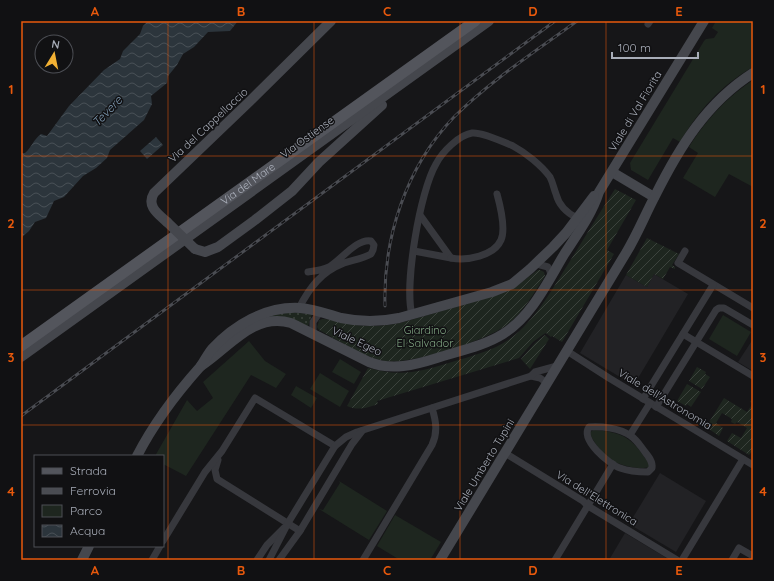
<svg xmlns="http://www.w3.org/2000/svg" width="774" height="581" font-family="Quicksand,sans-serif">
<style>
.built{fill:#222225}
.grass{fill:url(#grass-dots)}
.park{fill:#1e261f}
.garden{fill:url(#garden-furrows)}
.water{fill:url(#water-waves)}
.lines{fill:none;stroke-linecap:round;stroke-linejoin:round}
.street{stroke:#37383d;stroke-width:7}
.secondary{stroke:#45474d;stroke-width:10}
.primary{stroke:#53555c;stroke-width:11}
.rail-casing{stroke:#4a4c52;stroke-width:3}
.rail{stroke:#111113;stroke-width:1.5;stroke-dasharray:4.5;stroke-linecap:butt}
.secondary-bridge{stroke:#45474d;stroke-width:10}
.grid{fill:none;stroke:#e8590c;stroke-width:1;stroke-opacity:0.55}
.labels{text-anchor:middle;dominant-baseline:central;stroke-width:3;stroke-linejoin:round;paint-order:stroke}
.street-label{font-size:11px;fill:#a8adb8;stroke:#111113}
.park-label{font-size:11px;fill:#7fa381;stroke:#111113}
.water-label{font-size:12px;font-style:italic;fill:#7f9bb3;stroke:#111113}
.neatline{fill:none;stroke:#e8590c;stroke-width:1.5}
.grid-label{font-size:13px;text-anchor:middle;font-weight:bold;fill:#e8590c}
</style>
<defs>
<pattern id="grass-dots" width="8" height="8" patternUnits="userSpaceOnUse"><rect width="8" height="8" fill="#1e261f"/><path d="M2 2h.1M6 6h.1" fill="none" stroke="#3c433d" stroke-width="1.8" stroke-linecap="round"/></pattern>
<pattern id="garden-furrows" width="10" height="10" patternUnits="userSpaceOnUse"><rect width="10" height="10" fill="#1e261f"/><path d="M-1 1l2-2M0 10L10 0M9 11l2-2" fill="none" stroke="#3c433d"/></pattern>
<pattern id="water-waves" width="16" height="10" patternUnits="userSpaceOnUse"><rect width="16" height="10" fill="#2c353c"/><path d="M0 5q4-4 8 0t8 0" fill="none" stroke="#485056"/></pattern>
</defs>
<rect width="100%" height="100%" fill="#161618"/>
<g class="built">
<path d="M654,274L688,294L634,385L628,382L631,376L628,375L625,380L580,353L626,275L647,287Z"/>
<path d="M753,339V371L738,362Z"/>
<path d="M660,473L706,501L676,552L629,524Z"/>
<path d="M625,533L670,560H609Z"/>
</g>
<path class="grass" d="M286,312L312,314L308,326L262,318Z"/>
<g class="park">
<path d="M716,21H753V67C720,86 699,110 680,142L673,138L648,180L631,170L630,163L704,41L706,39L714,38L718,32L712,28Z"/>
<path d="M753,80V187L729,174L715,197L683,178L698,153L689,147C706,120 726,98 753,80Z"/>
<path d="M723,315L751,332L737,356L709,339Z"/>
<path d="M249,341L265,361L286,374L276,388L251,375L186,476L163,464V456H155L187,400L197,411L213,398L203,382Z"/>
<path d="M340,359L361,372L354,384L332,372Z"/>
<path d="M320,373L349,391L340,407L310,389Z"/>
<path d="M296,386L317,398L311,408L291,395Z"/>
<path d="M594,430C624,432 633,439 649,464V467C640,470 624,466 615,462C606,458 592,442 590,432Z"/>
<path d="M339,481L387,511L369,540L319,509L323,510L340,483Z"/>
<path d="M395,515L441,542L430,560H400L377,546Z"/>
</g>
<g class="garden">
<path d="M615,189L636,200L607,250L614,254L562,342L552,336L551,337L546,333L544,334L533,342L519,358L377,401L378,404C367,408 358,411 347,406L368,368C400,377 420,372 452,362C471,356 494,351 511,338C534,321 550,293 565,269C582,242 598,215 615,189Z"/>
<path d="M647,238L679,254L672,265L675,267V269L670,267L663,279L654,274L647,287L626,275Z"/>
<path d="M538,270H540L544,272L545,276C534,293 524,311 508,324C489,340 410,365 385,361C365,358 338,340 319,330L317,327L319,321L322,319C333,319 345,323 356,325C372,327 388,326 404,322L497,295L519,284Z"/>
<path d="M545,335L549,339L530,369L521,359L535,343Z"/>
<path d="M697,367L706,372L705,374L710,377L702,389L689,381Z"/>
<path d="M687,384L701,392L691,407L687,404L686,406L677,401Z"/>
<path d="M724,398L747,412L753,403L750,402L753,398V450L749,455L727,441L732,433L741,438L747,428L737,422L735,424L731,422L732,419L722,413L716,423L723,428L719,436L706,427Z"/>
</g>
<g class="water">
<path d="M148,21H238L230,31L208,32L194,47L183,54L177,65L168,76L167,83L151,96L152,104L144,120L110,150L107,158L96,168L83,176L64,197L54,201L46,218L35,222L29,231L21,238V153H25C32,147 33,140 41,134L47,136L69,106L104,70L120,59L123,51L140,34L143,26Z"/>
<path d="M156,137L163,145L147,159L140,151Z"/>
</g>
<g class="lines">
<g class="street">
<path d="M648,24L650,21"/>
<path d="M414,251L451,258L420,215"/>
<path d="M685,251L678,263L753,308"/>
<path d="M451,258C467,261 494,256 501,240C506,229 500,205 497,194"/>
<path d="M537,264L548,267L550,271L551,277"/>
<path d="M299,308C310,287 321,272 344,263C353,260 362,259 371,254L373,250L374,245L371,241C357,238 341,260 329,267C323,270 315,271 308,272"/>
<path d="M412,315C404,285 420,191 436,164C442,152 459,135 472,133C482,132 504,142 513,146C526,153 541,165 550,177C553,183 554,189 556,194C559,206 567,213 577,218"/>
<path d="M313,333V322L320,312"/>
<path d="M683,334L753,376"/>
<path d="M567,351L609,378L753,465"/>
<path d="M531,376L540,378L547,383"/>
<path d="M643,399L713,285"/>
<path d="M656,407L716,310L719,308H724L753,325"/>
<path d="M589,427C601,426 620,428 631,436C637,440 641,447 645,452C649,457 653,462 652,468L648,472C639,472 628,471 620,468C609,464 580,440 589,427Z"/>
<path d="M630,435L650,403"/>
<path d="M505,453L583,501L588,506L677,560"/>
<path d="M218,460L215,470L217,479L300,531"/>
<path d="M163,541L205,472L222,451L255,398L335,446"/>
<path d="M152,560L160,546"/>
<path d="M257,560L267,545L284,528"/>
<path d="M269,560L288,523L335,446L346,437L357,432L531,376L535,372L557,366"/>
<path d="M279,560L300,531L352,444L362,431"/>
<path d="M363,560L432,445C438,432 436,421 432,408"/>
<path d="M555,560L613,464"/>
<path d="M682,560L743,459"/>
<path d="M732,560L739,548L753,556"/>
</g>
<g class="secondary">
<path d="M612,172L654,197"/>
<path d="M167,222C158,214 146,206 154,193L249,102L331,21"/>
<path d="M195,249L205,252L218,247L255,220L292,191L319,162L382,105"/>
<path d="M21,357L489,21"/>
<path d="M201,366C229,348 253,312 291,323L369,362C392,371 415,365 437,358C459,351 484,346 503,334C532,316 548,281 565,253C578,233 592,214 599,192L704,21"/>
<path d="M137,456C154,423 175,395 200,367C204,362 207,355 212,349C234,325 266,306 300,308C314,309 327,314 341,318C360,322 380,322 399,318L492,292L512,284L530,269L553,247L566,233L594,196"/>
<path d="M82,560L89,546"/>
<path d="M440,560C502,457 564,356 626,253C637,235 645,215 655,196C679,148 706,103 753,73"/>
</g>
<path class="primary" id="s1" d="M21,346L475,21"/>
<defs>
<g id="rail">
<path d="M385,306C383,238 406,167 454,117C490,81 536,51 577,21"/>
<path d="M21,416L555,21"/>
</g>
</defs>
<use href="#rail" class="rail-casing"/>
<use href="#rail" class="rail"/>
<path class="secondary-bridge" d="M167,222L195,249"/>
</g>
<path class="grid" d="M168,21V560M314,21V560M460,21V560M606,21V560M21,156H753M21,290H753M21,425H753"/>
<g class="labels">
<g class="street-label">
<text transform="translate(635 111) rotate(-59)">Viale di Val Fiorita</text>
<text transform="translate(208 125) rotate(-43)">Via del Cappellaccio</text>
<text transform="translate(307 137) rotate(-36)">Via Ostiense</text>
<text stroke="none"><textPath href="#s1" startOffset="279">Via del Mare</textPath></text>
<text transform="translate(357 341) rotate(25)">Viale Egeo</text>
<text transform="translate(665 399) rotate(31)">Viale dell'Astronomia</text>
<text transform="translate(484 465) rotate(-59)">Viale Umberto Tupini</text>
<text transform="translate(597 498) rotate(32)">Via dell'Elettronica</text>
</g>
<g class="park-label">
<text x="425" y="330">Giardino<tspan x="425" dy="13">El Salvador</tspan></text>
</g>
<g class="water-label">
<text transform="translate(107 111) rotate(-46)">Tevere</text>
</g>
</g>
<rect width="774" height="581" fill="none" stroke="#111113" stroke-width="44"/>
<rect x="34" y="455" width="130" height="92" fill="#111113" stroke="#4d4f55"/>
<rect x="42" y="468" width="20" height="6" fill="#53555c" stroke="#4d4f55"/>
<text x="70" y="475" font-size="12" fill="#a8adb8">Strada</text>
<rect x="42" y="488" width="20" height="6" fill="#4a4c52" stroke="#4d4f55"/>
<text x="70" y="495" font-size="12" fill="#a8adb8">Ferrovia</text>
<rect x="42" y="505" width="20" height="12" fill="#1e261f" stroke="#4d4f55"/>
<text x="70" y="515" font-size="12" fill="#a8adb8">Parco</text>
<rect x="42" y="525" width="20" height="12" fill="url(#water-waves)" stroke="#4d4f55"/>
<text x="70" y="535" font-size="12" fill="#a8adb8">Acqua</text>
<g transform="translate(54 54) rotate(10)"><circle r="19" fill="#111113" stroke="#4d4f55"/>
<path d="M0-3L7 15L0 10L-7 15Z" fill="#f2b134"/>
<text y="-6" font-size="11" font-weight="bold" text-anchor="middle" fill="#a8adb8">N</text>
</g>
<path d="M612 52v6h86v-6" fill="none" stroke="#a8adb8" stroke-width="2"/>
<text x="618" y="52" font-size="12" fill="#a8adb8" stroke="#111113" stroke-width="3" paint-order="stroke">100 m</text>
<rect x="22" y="22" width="730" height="537" class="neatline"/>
<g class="grid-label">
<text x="95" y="16">A</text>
<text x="241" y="16">B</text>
<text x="387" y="16">C</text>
<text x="533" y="16">D</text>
<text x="679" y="16">E</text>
<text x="11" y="94">1</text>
<text x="763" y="94">1</text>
<text x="11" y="228">2</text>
<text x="763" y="228">2</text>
<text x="11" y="362">3</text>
<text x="763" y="362">3</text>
<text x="11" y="496">4</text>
<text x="763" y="496">4</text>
<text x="95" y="575">A</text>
<text x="241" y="575">B</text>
<text x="387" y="575">C</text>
<text x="533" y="575">D</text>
<text x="679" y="575">E</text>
</g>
</svg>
